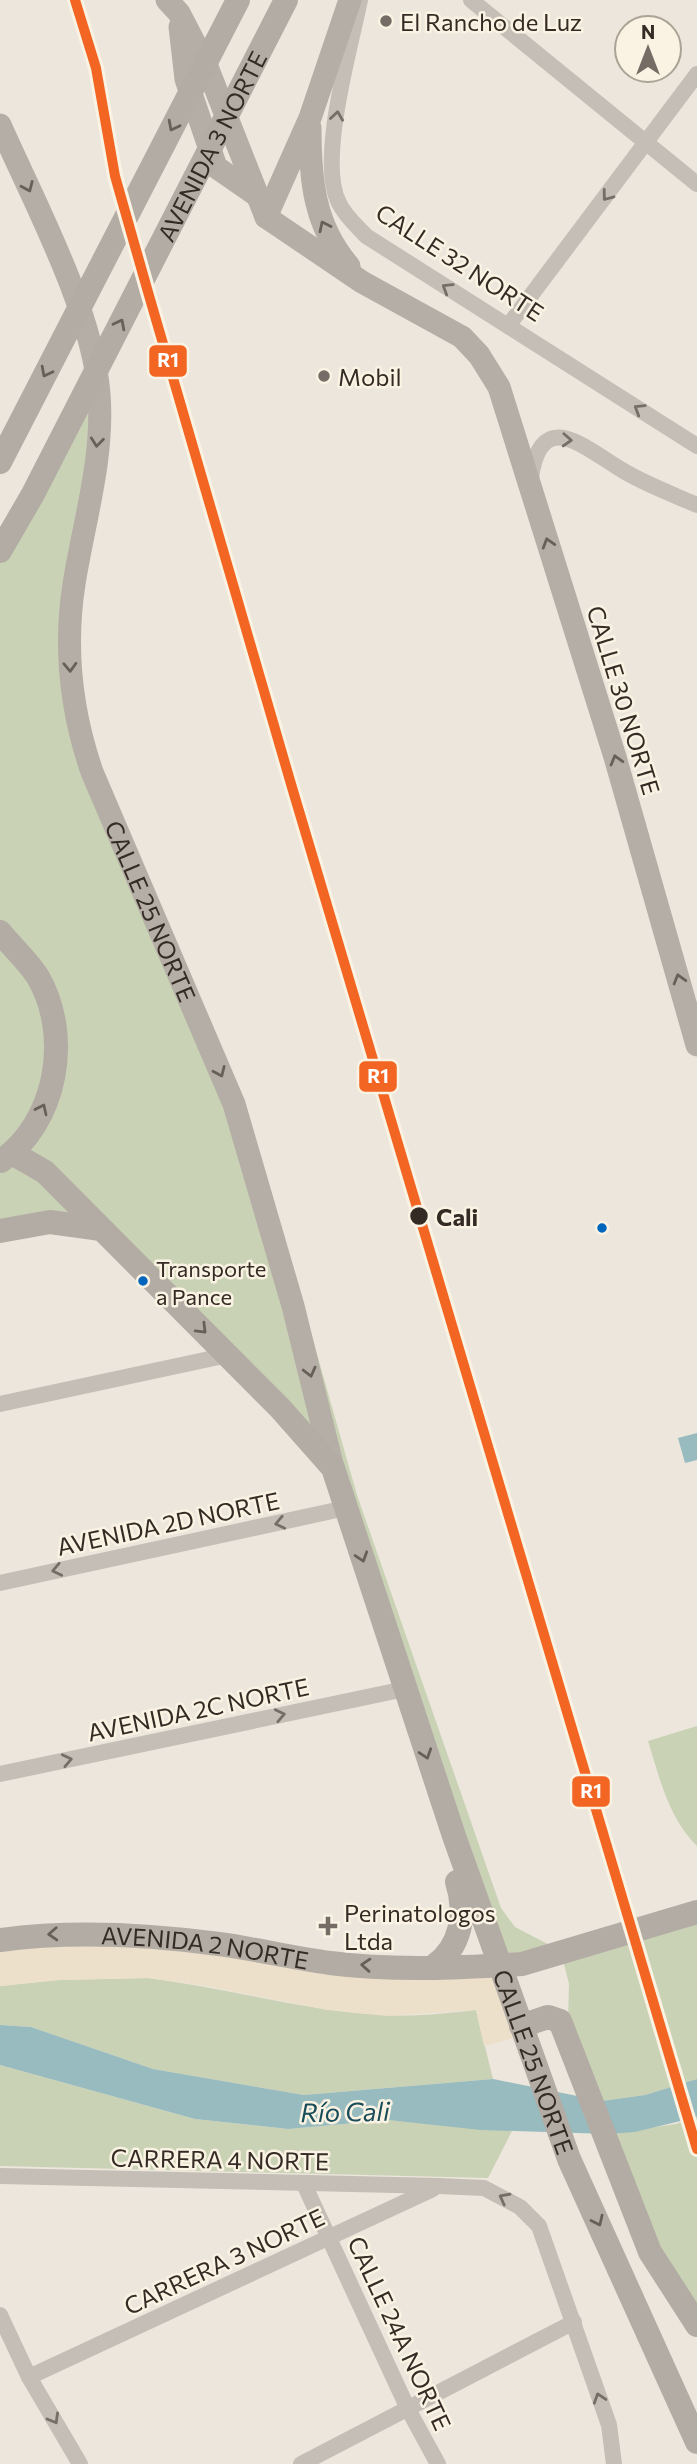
<svg xmlns="http://www.w3.org/2000/svg" width="697" height="2464" font-family="Commissioner,sans-serif">
<style>
.green{fill:#cad2b5}
.plaza{fill:#ece0ca}
.water{fill:#97bbbe}
.lines{fill:none;stroke-linecap:round;stroke-linejoin:round}
.street{stroke:#c4beb6;stroke-width:16}
.secondary{stroke:#b5aea6;stroke-width:23}
.primary{stroke:#b3aca5;stroke-width:24}
.rail-1-casing{stroke:#faf2e2;stroke-width:16}
.rail-1{stroke:#f26522;stroke-width:10}
.oneway{stroke:#756d66}
.oneway2{stroke:#675f58}
.oneway3{stroke:#685f59}
.poi-dot{fill:#756c65;stroke:#faf2e2;stroke-width:2.5}
.stop-dot{fill:#352b25;stroke:#faf2e2;stroke-width:2.5}
.bus-dot{fill:#0065bd;stroke:#faf2e2;stroke-width:2.5}
.labels{text-anchor:middle;dominant-baseline:central;stroke-width:5;stroke-linejoin:round;paint-order:stroke}
.bus-label{font-size:22px;fill:#352b25;stroke:#faf2e2;text-anchor:start}
.poi-label{font-size:24px;fill:#352b25;stroke:#faf2e2;text-anchor:start}
.street-label{font-size:24px;fill:#352b25;stroke:#faf2e2}
.stop-label{font-size:24px;font-weight:bold;fill:#352b25;stroke:#faf2e2;text-anchor:start}
.water-label{font-size:26px;font-style:italic;fill:#184d59;stroke:#faf2e2}
.line-badge{stroke:#faf2e2;stroke-width:2.5}
.badge-label{font-size:19px;text-anchor:middle;font-weight:bold;fill:#fff}
</style>
<rect width="100%" height="100%" fill="#ece6dc"/>
<g class="green">
<path d="M96,374L74,585L79,735L277,1213L357,1495L501,1908L515,1927L561,1951L697,1912V2079L645,2095L602,2101L568,2022L569,1984L561,1952L499,1965L333,1468L101,1229L0,1231V551Z"/>
<path d="M697,1726V1846C668,1817 660,1779 648,1741Z"/>
<path d="M148,1978C227,1988 305,2011 385,2015C415,2017 447,2013 476,2010L493,2079L304,2095L153,2069L31,2027L0,2025V1986L59,1980Z"/>
<path d="M0,2065L195,2119L288,2129L388,2120L512,2131L488,2178L0,2166Z"/>
<path d="M697,2117V2325L608,2134L676,2124Z"/>
</g>
<path class="plaza" d="M0,1940L499,1965L525,2035L484,2046L476,2010L388,2016L327,2010L206,1986L148,1978L59,1980L0,1986Z"/>
<g class="water">
<path d="M697,1433V1460L685,1463L678,1438Z"/>
<path d="M0,2025L31,2027L153,2069L304,2095L493,2079L602,2101L645,2095L697,2079V2117L635,2132L608,2134L481,2130L388,2120L288,2129L195,2119L0,2065Z"/>
</g>
<g class="lines">
<g class="street">
<path d="M360,0C351,46 317,161 339,203C345,216 357,226 366,236L697,446"/>
<path d="M471,0L697,184"/>
<path d="M508,326L697,74"/>
<path d="M531,478C541,405 586,449 622,470C645,484 672,494 697,505"/>
<path d="M0,1404L228,1355"/>
<path d="M0,1583L346,1508"/>
<path d="M0,1774L405,1689"/>
<path d="M0,2176L439,2186L484,2188L520,2207L539,2226L609,2425L614,2464"/>
<path d="M304,2184L408,2409L438,2464"/>
<path d="M0,2315L29,2377L80,2464"/>
<path d="M29,2377L433,2189"/>
<path d="M301,2464L574,2322"/>
</g>
<g class="secondary">
<path d="M167,0L179,13L207,67L266,217L362,282L462,337L479,355L499,387L615,757L697,1045"/>
<path d="M180,27L186,79L216,167L255,194"/>
<path id="s1" d="M0,125C34,202 93,311 99,394C104,458 84,521 74,584C64,648 71,711 92,772L234,1104L293,1306L333,1468"/>
<path d="M310,128C310,179 314,226 349,266"/>
<path d="M266,217L310,118L350,0"/>
</g>
<g class="primary">
<path d="M0,462L238,0"/>
<path id="s2" d="M0,551L33,494L286,0"/>
<path d="M0,932C12,947 28,961 38,977C72,1036 57,1122 1,1161"/>
<path id="s3" d="M12,1153L45,1172L280,1408L333,1468L454,1836L569,2159L697,2442"/>
<path d="M0,1231L50,1222L101,1229"/>
<path id="s4" d="M0,1940C73,1930 145,1934 219,1944C256,1949 292,1958 330,1963C392,1971 459,1968 522,1964L697,1912"/>
<path d="M434,1966C461,1947 467,1913 457,1882"/>
<path d="M521,2026L548,2017L560,2021L650,2252L697,2325"/>
</g>
<defs>
<path id="rail-1" d="M75,0L96,68L115,176L148,292L291,784L697,2149"/>
</defs>
<use href="#rail-1" class="rail-1-casing"/>
<use href="#rail-1" class="rail-1"/>
</g>
<defs><path id="oneway-chevron" d="M-2-3.5L2.5 0L-2 3.5" fill="none" stroke-width="1.6" stroke-linecap="round" stroke-linejoin="round" transform="scale(1.75)"/></defs>
<g class="oneway">
<use href="#oneway-chevron" transform="translate(337 116) rotate(-82)"/>
<use href="#oneway-chevron" transform="translate(607 196) rotate(127)"/>
<use href="#oneway-chevron" transform="translate(447 288) rotate(-148)"/>
<use href="#oneway-chevron" transform="translate(639 409) rotate(-148)"/>
<use href="#oneway-chevron" transform="translate(567 440) rotate(3)"/>
<use href="#oneway-chevron" transform="translate(280 1523) rotate(168)"/>
<use href="#oneway-chevron" transform="translate(57 1570) rotate(168)"/>
<use href="#oneway-chevron" transform="translate(280 1715) rotate(-12)"/>
<use href="#oneway-chevron" transform="translate(67 1760) rotate(-12)"/>
<use href="#oneway-chevron" transform="translate(504 2198) rotate(-152)"/>
<use href="#oneway-chevron" transform="translate(599 2398) rotate(-108)"/>
<use href="#oneway-chevron" transform="translate(54 2419) rotate(60)"/>
</g>
<g class="oneway2">
<use href="#oneway-chevron" transform="translate(173 126) rotate(117)"/>
<use href="#oneway-chevron" transform="translate(120 324) rotate(-63)"/>
<use href="#oneway-chevron" transform="translate(46 372) rotate(117)"/>
<use href="#oneway-chevron" transform="translate(42 1109) rotate(-65)"/>
<use href="#oneway-chevron" transform="translate(202 1329) rotate(45)"/>
<use href="#oneway-chevron" transform="translate(362 1557) rotate(72)"/>
<use href="#oneway-chevron" transform="translate(426 1754) rotate(72)"/>
<use href="#oneway-chevron" transform="translate(53 1934) rotate(177)"/>
<use href="#oneway-chevron" transform="translate(366 1965) rotate(-176)"/>
<use href="#oneway-chevron" transform="translate(598 2221) rotate(65)"/>
</g>
<g class="oneway3">
<use href="#oneway-chevron" transform="translate(28 187) rotate(66)"/>
<use href="#oneway-chevron" transform="translate(324 226) rotate(-116)"/>
<use href="#oneway-chevron" transform="translate(97 442) rotate(96)"/>
<use href="#oneway-chevron" transform="translate(548 543) rotate(-107)"/>
<use href="#oneway-chevron" transform="translate(70 667) rotate(88)"/>
<use href="#oneway-chevron" transform="translate(616 760) rotate(-106)"/>
<use href="#oneway-chevron" transform="translate(679 979) rotate(-106)"/>
<use href="#oneway-chevron" transform="translate(220 1072) rotate(66)"/>
<use href="#oneway-chevron" transform="translate(310 1372) rotate(76)"/>
</g>
<g class="poi-dot">
<circle cx="386" cy="21" r="7"/>
<circle cx="324" cy="376" r="7"/>
<path d="M324.5 1915.5h7v7h7v7h-7v7h-7v-7h-7v-7h7z"/>
</g>
<circle class="stop-dot" cx="419" cy="1216" r="10"/>
<g class="bus-dot">
<circle cx="602" cy="1228" r="6"/>
<circle cx="143" cy="1281" r="6"/>
</g>
<g class="labels">
<g class="bus-label">
<text x="156" y="1268">Transporte<tspan x="156" dy="28">a Pance</tspan></text>
</g>
<g class="poi-label">
<text x="400" y="21">El Rancho de Luz</text>
<text x="338" y="376">Mobil</text>
<text x="344" y="1912">Perinatologos<tspan x="344" dy="28">Ltda</tspan></text>
</g>
<g class="street-label">
<text stroke="none"><textPath href="#s2" startOffset="457">AVENIDA 3 NORTE</textPath></text>
<text transform="translate(460 262) rotate(33)">CALLE 32 NORTE</text>
<text transform="translate(624 700) rotate(73)">CALLE 30 NORTE</text>
<text stroke="none"><textPath href="#s1" startOffset="822">CALLE 25 NORTE</textPath></text>
<text transform="translate(168 1523) rotate(-12)">AVENIDA 2D NORTE</text>
<text transform="translate(198 1709) rotate(-12)">AVENIDA 2C NORTE</text>
<text stroke="none"><textPath href="#s4" startOffset="206">AVENIDA 2 NORTE</textPath></text>
<text stroke="none"><textPath href="#s3" startOffset="1078">CALLE 25 NORTE</textPath></text>
<text transform="translate(220 2159) rotate(1)">CARRERA 4 NORTE</text>
<text transform="translate(224 2261) rotate(-25)">CARRERA 3 NORTE</text>
<text transform="translate(400 2333) rotate(65)">CALLE 24A NORTE</text>
</g>
<g class="stop-label">
<text x="436" y="1216">Cali</text>
</g>
<g class="water-label">
<text transform="translate(345 2111) rotate(-1)">Río Cali</text>
</g>
</g>
<g class="line-badge">
<rect x="148" y="344" width="40" height="34" rx="7" fill="#f26522"/>
<rect x="358" y="1060" width="40" height="33" rx="7" fill="#f26522"/>
<rect x="571" y="1775" width="40" height="33" rx="7" fill="#f26522"/>
</g>
<g class="badge-label">
<text x="168" y="367">R1</text>
<text x="378" y="1083">R1</text>
<text x="591" y="1798">R1</text>
</g>
<g transform="translate(648 49)"><circle r="33" fill="#faf2e2" stroke="#aba296" stroke-width="2"/>
<path d="M0-5L12 26L0 18L-12 26Z" fill="#756c65"/>
<text y="-10" font-size="19" font-weight="bold" text-anchor="middle" fill="#352b25">N</text>
</g>
</svg>
